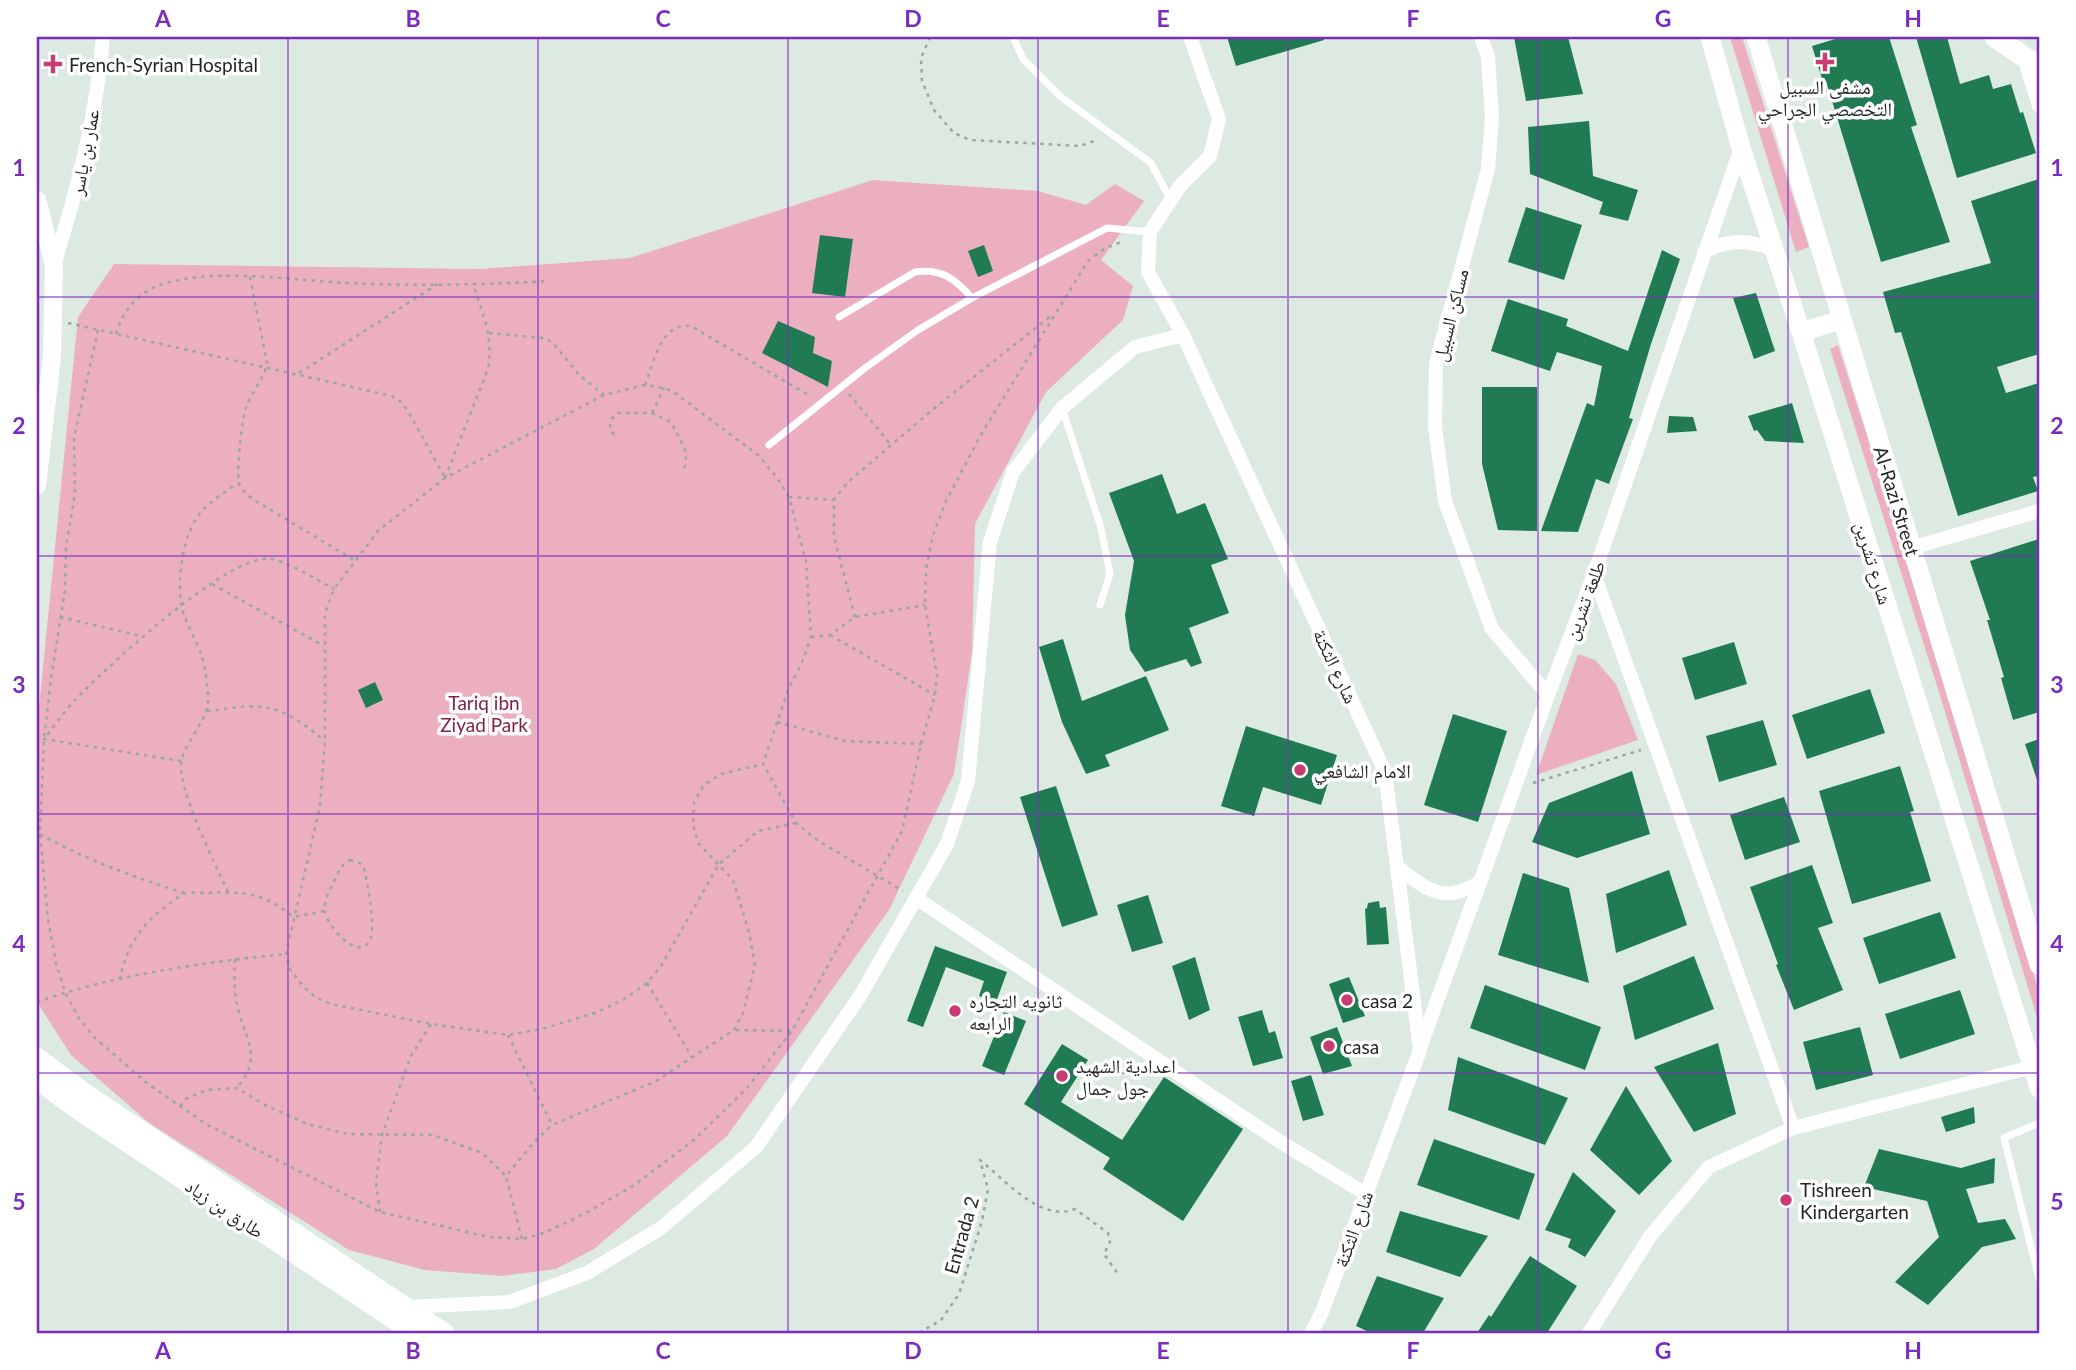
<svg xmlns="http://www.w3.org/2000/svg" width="2076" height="1370" font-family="Lato,'Noto Naskh Arabic',sans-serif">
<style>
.green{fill:#ecafbf}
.building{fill:#207b53}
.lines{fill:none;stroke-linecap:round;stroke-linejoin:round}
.path{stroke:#9ca6a0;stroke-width:2.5;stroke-dasharray:3.5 5;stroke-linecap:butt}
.service{stroke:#fff;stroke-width:7}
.minor{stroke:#fff;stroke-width:14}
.tertiary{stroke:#fff;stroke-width:18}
.secondary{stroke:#fff;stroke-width:19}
.primary{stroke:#fff;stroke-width:21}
.grid{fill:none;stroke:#7b2cbf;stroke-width:2;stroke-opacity:0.55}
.poi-dot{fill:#c83d71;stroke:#fff;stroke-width:2.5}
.labels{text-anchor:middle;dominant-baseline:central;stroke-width:7;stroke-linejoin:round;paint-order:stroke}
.poi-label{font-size:19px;fill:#222724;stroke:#fff;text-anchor:start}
.street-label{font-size:19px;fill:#222724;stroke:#fff}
.park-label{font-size:19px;fill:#822146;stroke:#fff}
.neatline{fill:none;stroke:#7b2cbf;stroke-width:2.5}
.grid-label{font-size:23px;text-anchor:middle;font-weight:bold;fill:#7b2cbf}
</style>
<rect width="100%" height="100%" fill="#ddeae2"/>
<g class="green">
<path d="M1730,37H1742L1809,247L1796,252Z"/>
<path d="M873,180L1038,191L1086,205L1115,184L1144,201L1101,260L1133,286L1123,320L1046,392L975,524L972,653L954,774L889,910L727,1136L594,1249L556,1269L503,1276L425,1270L349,1250L149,1123L71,1055L37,1002V727L78,317L114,264L479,269L630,258Z"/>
<path d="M1838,345L1899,536L2039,992V1024L1939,692L1830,349Z"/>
<path d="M1578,654L1595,660L1616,684L1638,740L1536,775Z"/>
</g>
<g class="building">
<path d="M1227,37H1323L1324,40L1236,66Z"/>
<path d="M1514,37H1568L1583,94L1526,101Z"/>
<path d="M1842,37H1889L1917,125L1911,127L1950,242L1881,262L1826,81L1823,82L1812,46Z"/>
<path d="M1916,37H1947L1960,84L1989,75L1993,89L2011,84L2020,113L2023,112L2036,153L1957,178Z"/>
<path d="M1589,121L1593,176L1638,190L1628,221L1599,214L1603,202L1530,174L1528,127Z"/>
<path d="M2039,179V354L1997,367L2006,393L2039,383V476L2033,477L2038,491L1958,516L1901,332L1895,333L1883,292L1991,263L1971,201Z"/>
<path d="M1526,207L1582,225L1564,280L1508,262Z"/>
<path d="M820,235L853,239L845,297L812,293Z"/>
<path d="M984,245L993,271L978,277L968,251Z"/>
<path d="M1662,250L1680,259L1651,344L1629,418L1633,419L1609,484L1596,479L1578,532L1541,531L1587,403L1594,406L1602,366L1557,352L1550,371L1491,351L1508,299L1568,319L1566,326L1628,351Z"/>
<path d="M1756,293L1775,351L1754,359L1733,298Z"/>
<path d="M778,321L815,337L813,353L832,361L828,387L762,353Z"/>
<path d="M1482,387H1537V531L1498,530L1482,464Z"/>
<path d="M1792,403L1804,443L1765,441L1757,430L1754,431L1748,416Z"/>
<path d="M1669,416L1693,417L1697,431L1667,433Z"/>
<path d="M1162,474L1177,514L1205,503L1228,559L1211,565L1229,613L1189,628L1202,663L1191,667L1186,659L1145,672L1130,650L1125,615L1134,561L1109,493Z"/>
<path d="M2039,539V712L2013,720L2001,678L2004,677L1987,620H1990L1970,561Z"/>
<path d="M1063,639L1082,701L1146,676L1169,730L1105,755L1110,766L1086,774L1062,722L1039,647Z"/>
<path d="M1734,642L1747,684L1695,700L1682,658Z"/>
<path d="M375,682L383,700L366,708L358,690Z"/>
<path d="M1870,689L1885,733L1807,759L1792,715Z"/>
<path d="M1453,714L1507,731L1478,822L1424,805Z"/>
<path d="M1763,720L1777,765L1719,782L1706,736Z"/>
<path d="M1246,726L1337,755L1321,805L1263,787L1254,816L1221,806Z"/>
<path d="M2039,739V779L2037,780L2025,744Z"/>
<path d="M1900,766L1914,811L1910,812L1931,881L1852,904L1819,791Z"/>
<path d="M1632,771L1650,834L1577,858L1532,842L1549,803Z"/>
<path d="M1056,786L1098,915L1062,927L1020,797Z"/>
<path d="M1784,797L1800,842L1745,860L1730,815Z"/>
<path d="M1812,865L1833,923L1818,928L1843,990L1794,1010L1776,965L1778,964L1750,887Z"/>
<path d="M1669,870L1687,925L1616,953L1606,894Z"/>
<path d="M1523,873L1569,888L1589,983L1498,955Z"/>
<path d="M1148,895L1163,943L1132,952L1117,905Z"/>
<path d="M1379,901L1380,908L1386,907L1389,944L1367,945L1365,909L1367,908L1368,903Z"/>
<path d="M1940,912L1956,958L1879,984L1863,938Z"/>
<path d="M935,946L1007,972L996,1002L979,996L984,981L946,967L923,1027L907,1021Z"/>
<path d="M1694,956L1714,1009L1635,1040L1623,986Z"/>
<path d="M1195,957L1210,1010L1189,1020L1172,966Z"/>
<path d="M1349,977L1365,1016L1343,1023L1329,984Z"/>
<path d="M1485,985L1601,1027L1585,1070L1470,1028Z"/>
<path d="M1960,990L1975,1034L1900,1059L1885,1014Z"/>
<path d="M1262,1010L1269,1033L1275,1031L1283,1058L1253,1066L1238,1017Z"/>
<path d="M1004,1012L1026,1021L1004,1075L982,1066Z"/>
<path d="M1337,1027L1352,1066L1323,1074L1310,1037Z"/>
<path d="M1860,1027L1873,1075L1816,1090L1803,1042Z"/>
<path d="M1718,1043L1736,1114L1694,1132L1654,1067Z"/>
<path d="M1062,1044L1088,1060L1061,1102L1122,1140L1164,1077L1243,1129L1183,1221L1103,1169L1110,1158L1024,1104Z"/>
<path d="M1458,1057L1568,1098L1545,1145L1448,1110Z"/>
<path d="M1311,1075L1324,1115L1303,1121L1291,1081Z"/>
<path d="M1626,1086L1672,1161L1639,1195L1590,1150Z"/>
<path d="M1974,1107L1975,1123L1946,1132L1941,1117Z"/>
<path d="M1434,1139L1535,1174L1519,1220L1417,1185Z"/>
<path d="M1879,1149L1961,1168L1995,1158L1994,1183L1966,1189L1978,1223L2005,1219L2016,1239L1982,1247L1928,1305L1895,1282L1939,1237L1927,1201L1864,1187Z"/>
<path d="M1573,1172L1616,1211L1585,1257L1568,1247L1571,1239L1545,1230Z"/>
<path d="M1400,1211L1488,1236L1460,1277L1386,1252Z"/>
<path d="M1530,1256L1577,1286L1547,1333H1477L1489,1315L1491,1317Z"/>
<path d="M1377,1276L1444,1298L1423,1333H1371L1356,1326Z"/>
</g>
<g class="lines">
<g class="path">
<path d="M930,37L921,58L922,81L934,110L954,133L970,140L1080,146L1097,140"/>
<path d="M250,277L267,363C264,380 251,392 246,408C242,420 235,476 240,486C244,493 250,497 256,501L354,560"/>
<path d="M68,323L392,396L401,402L408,411L445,478"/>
<path d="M98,330L74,438L75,494L66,547L65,590L51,679L44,739L40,834L48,919L56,963L65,992L78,1017L95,1038L148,1084L206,1124L380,1212L489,1237L522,1239L544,1233L584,1214L633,1186L694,1140L747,1088L792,1031L902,831L921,744L935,695L937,675L925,605L926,569L933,535L946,501L983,431L1088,261L1104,249L1121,242"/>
<path d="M489,333L544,338L553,343L579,375L604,395"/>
<path d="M116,334C123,311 137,293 160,285C213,267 290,280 346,283C413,286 481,285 548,281"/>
<path d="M299,373L438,284"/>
<path d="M645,385C654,363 660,322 691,326L810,396"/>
<path d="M849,394L891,445"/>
<path d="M652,413L664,388"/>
<path d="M614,435C608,427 609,420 617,413H652L671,422L685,449L686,462L684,468"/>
<path d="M445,478L488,369C494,338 482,312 473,284"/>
<path d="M789,497L834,500"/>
<path d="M212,584L324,646"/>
<path d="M60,617L141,636"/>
<path d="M855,617L834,537V500L847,483L932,410L1052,315"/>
<path d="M830,635L935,695"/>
<path d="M811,637L830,635L855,617L925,605"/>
<path d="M207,711C268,703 277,702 325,741"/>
<path d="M777,722L845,741L921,744"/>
<path d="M181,761L44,739C54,727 63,713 74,701C105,669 229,552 271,559C289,562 317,580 334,589"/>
<path d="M1533,783L1641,750"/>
<path d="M796,823L758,831L719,864L661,966L647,983L626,998L598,1012L542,1029L508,1035L431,1024L331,1004L315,997L302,985L290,969L286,954L320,806L325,741V613L334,589L378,531L445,478L604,395L645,385L664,388L675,393L758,455L778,479L789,497L806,561L811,637L801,665L788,690L763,764L796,823L817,840L903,891"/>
<path d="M40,834C86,860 134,877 184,893"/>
<path d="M350,860L360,863L364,868C367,882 377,931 369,942C357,961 327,925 325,912C323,901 330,890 334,881C339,872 341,864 350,860Z"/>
<path d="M228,892C216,865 174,784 182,758C189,736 210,719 208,695C207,682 205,666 201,653C195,638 184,620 181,604C178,576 182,535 201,512C212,500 225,492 238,483"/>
<path d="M235,959C234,978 234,995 239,1013C249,1046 261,1058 237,1088"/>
<path d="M120,980C125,947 144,920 172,902C176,899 181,894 186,893C192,892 201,893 207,893C243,891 265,893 293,917L325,911"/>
<path d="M647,983L692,1057"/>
<path d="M37,1002C113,975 205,962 286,954"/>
<path d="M736,1030L792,1031"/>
<path d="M508,1035L552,1125"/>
<path d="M180,1106L186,1099L206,1090L237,1088L267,1106L307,1124L348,1134L433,1135L482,1153L506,1176"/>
<path d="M380,1212L376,1183L382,1135L411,1056L431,1024"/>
<path d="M522,1239L506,1176L534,1142L552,1125L656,1081L734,1030L743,1013L755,965L749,932L733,880L698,843L693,824L694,802L704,785L721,774L763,764"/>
<path d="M919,1333L941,1320L959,1294L982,1221L988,1189L980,1160C1004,1179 1041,1223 1075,1209L1108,1233L1110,1242L1104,1254L1118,1274"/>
</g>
<g class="service">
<path d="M1013,37L1023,59L1061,97L1151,163L1170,199"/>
<path d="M839,317L915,272C942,268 955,279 972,298"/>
<path d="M1062,408L1101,528L1110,574L1100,605"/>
<path d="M769,445L865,368L918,330L972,298L1107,228L1150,232"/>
<path d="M2039,1123L2004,1138L2039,1279"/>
</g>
<g class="minor">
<path d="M1190,37L1219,119L1210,156L1180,186L1150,232L1148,272L1183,335L1385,772L1420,1050L1322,1312L1311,1333"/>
<path d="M1481,37L1488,57L1492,117L1488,169L1436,363L1435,427L1445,501L1492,629L1548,695"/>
<path d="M2024,57L2039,106"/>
<path d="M1704,252C1727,239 1750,239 1774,250"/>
<path d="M54,265C77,191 97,114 103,37"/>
<path d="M1911,548L2039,511"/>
<path d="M1594,574L1793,1128"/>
<path d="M1397,867C1413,879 1432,896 1453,893C1462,892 1472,886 1480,883"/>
<path d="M916,898L1276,1139L1366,1194"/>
<path d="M1421,1045L1548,695L1594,574L1741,148"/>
<path d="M406,1307L510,1302L587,1273L661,1228L756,1147L860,996L947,844L968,781L990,542L1013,472L1062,408L1135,347L1183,335"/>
<path d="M1589,1333L1651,1235L1709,1167L1793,1128L2032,1067"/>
</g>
<path class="tertiary" d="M37,200L54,265L52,357L37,485"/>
<g class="secondary">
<path d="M1710,37L1741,148L1801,332L2039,1088"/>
<path d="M1756,37L2039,965"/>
<path d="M1801,332L1841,320"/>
<path d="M37,1057L88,1095L445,1333"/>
<path d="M37,1080L78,1110L414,1333"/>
</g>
<path class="primary" d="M1995,37L2039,67"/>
</g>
<path class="grid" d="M288,37V1333M538,37V1333M788,37V1333M1038,37V1333M1288,37V1333M1538,37V1333M1788,37V1333M37,297H2039M37,556H2039M37,814H2039M37,1073H2039"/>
<g class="poi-dot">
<path d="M1821.5 51.5h7v7h7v7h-7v7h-7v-7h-7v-7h7z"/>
<path d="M49.5 53.5h7v7h7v7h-7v7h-7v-7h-7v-7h7z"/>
<circle cx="1300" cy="770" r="7"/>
<circle cx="1347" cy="1000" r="7"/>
<circle cx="955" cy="1011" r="7"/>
<circle cx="1329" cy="1046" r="7"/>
<circle cx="1062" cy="1076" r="7"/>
<circle cx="1786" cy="1200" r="7"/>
</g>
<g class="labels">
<g class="poi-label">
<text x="69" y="64">French-Syrian Hospital</text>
<text x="1825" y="86" text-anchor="middle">مشفى السبيل<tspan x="1825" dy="22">التخصصي الجراحي</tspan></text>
<text x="1314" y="770">الامام الشافعي</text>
<text x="969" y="1000">ثانويه التجاره<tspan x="969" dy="22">الرابعه</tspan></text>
<text x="1361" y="1000">casa 2</text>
<text x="1343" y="1046">casa</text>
<text x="1076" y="1065">اعدادية الشهيد<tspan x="1076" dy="22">جول جمال</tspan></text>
<text x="1800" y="1189">Tishreen<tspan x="1800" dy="22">Kindergarten</tspan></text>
</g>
<g class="street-label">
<text transform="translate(84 152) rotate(-79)">عمار بن ياسر</text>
<text transform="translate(1450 315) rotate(-76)">مساكن السبيل</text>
<text transform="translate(1897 501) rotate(73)">Al-Razi Street</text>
<text transform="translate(1874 563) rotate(73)">شارع تشرين</text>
<text transform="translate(1584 600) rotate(-69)">طلعة تشرين</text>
<text transform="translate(1336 666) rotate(65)">شارع الثكنة</text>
<text transform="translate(225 1208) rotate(34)">طارق بن زياد</text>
<text transform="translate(1353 1229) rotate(-70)">شارع الثكنة</text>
<text transform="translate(961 1235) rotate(-74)">Entrada 2</text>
</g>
<g class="park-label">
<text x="484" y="702">Tariq ibn<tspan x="484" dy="22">Ziyad Park</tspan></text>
</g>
</g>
<rect width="2076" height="1370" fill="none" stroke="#ffffff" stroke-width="77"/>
<rect x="38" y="38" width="2000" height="1294" class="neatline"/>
<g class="grid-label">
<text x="163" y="27">A</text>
<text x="413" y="27">B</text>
<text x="663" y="27">C</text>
<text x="913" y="27">D</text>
<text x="1163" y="27">E</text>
<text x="1413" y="27">F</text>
<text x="1663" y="27">G</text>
<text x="1913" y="27">H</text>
<text x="19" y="176">1</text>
<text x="2057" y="176">1</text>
<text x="19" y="434">2</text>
<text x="2057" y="434">2</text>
<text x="19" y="693">3</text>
<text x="2057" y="693">3</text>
<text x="19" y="952">4</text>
<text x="2057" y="952">4</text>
<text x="19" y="1210">5</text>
<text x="2057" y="1210">5</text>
<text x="163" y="1359">A</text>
<text x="413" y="1359">B</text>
<text x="663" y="1359">C</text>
<text x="913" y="1359">D</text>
<text x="1163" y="1359">E</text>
<text x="1413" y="1359">F</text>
<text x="1663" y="1359">G</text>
<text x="1913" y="1359">H</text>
</g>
</svg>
